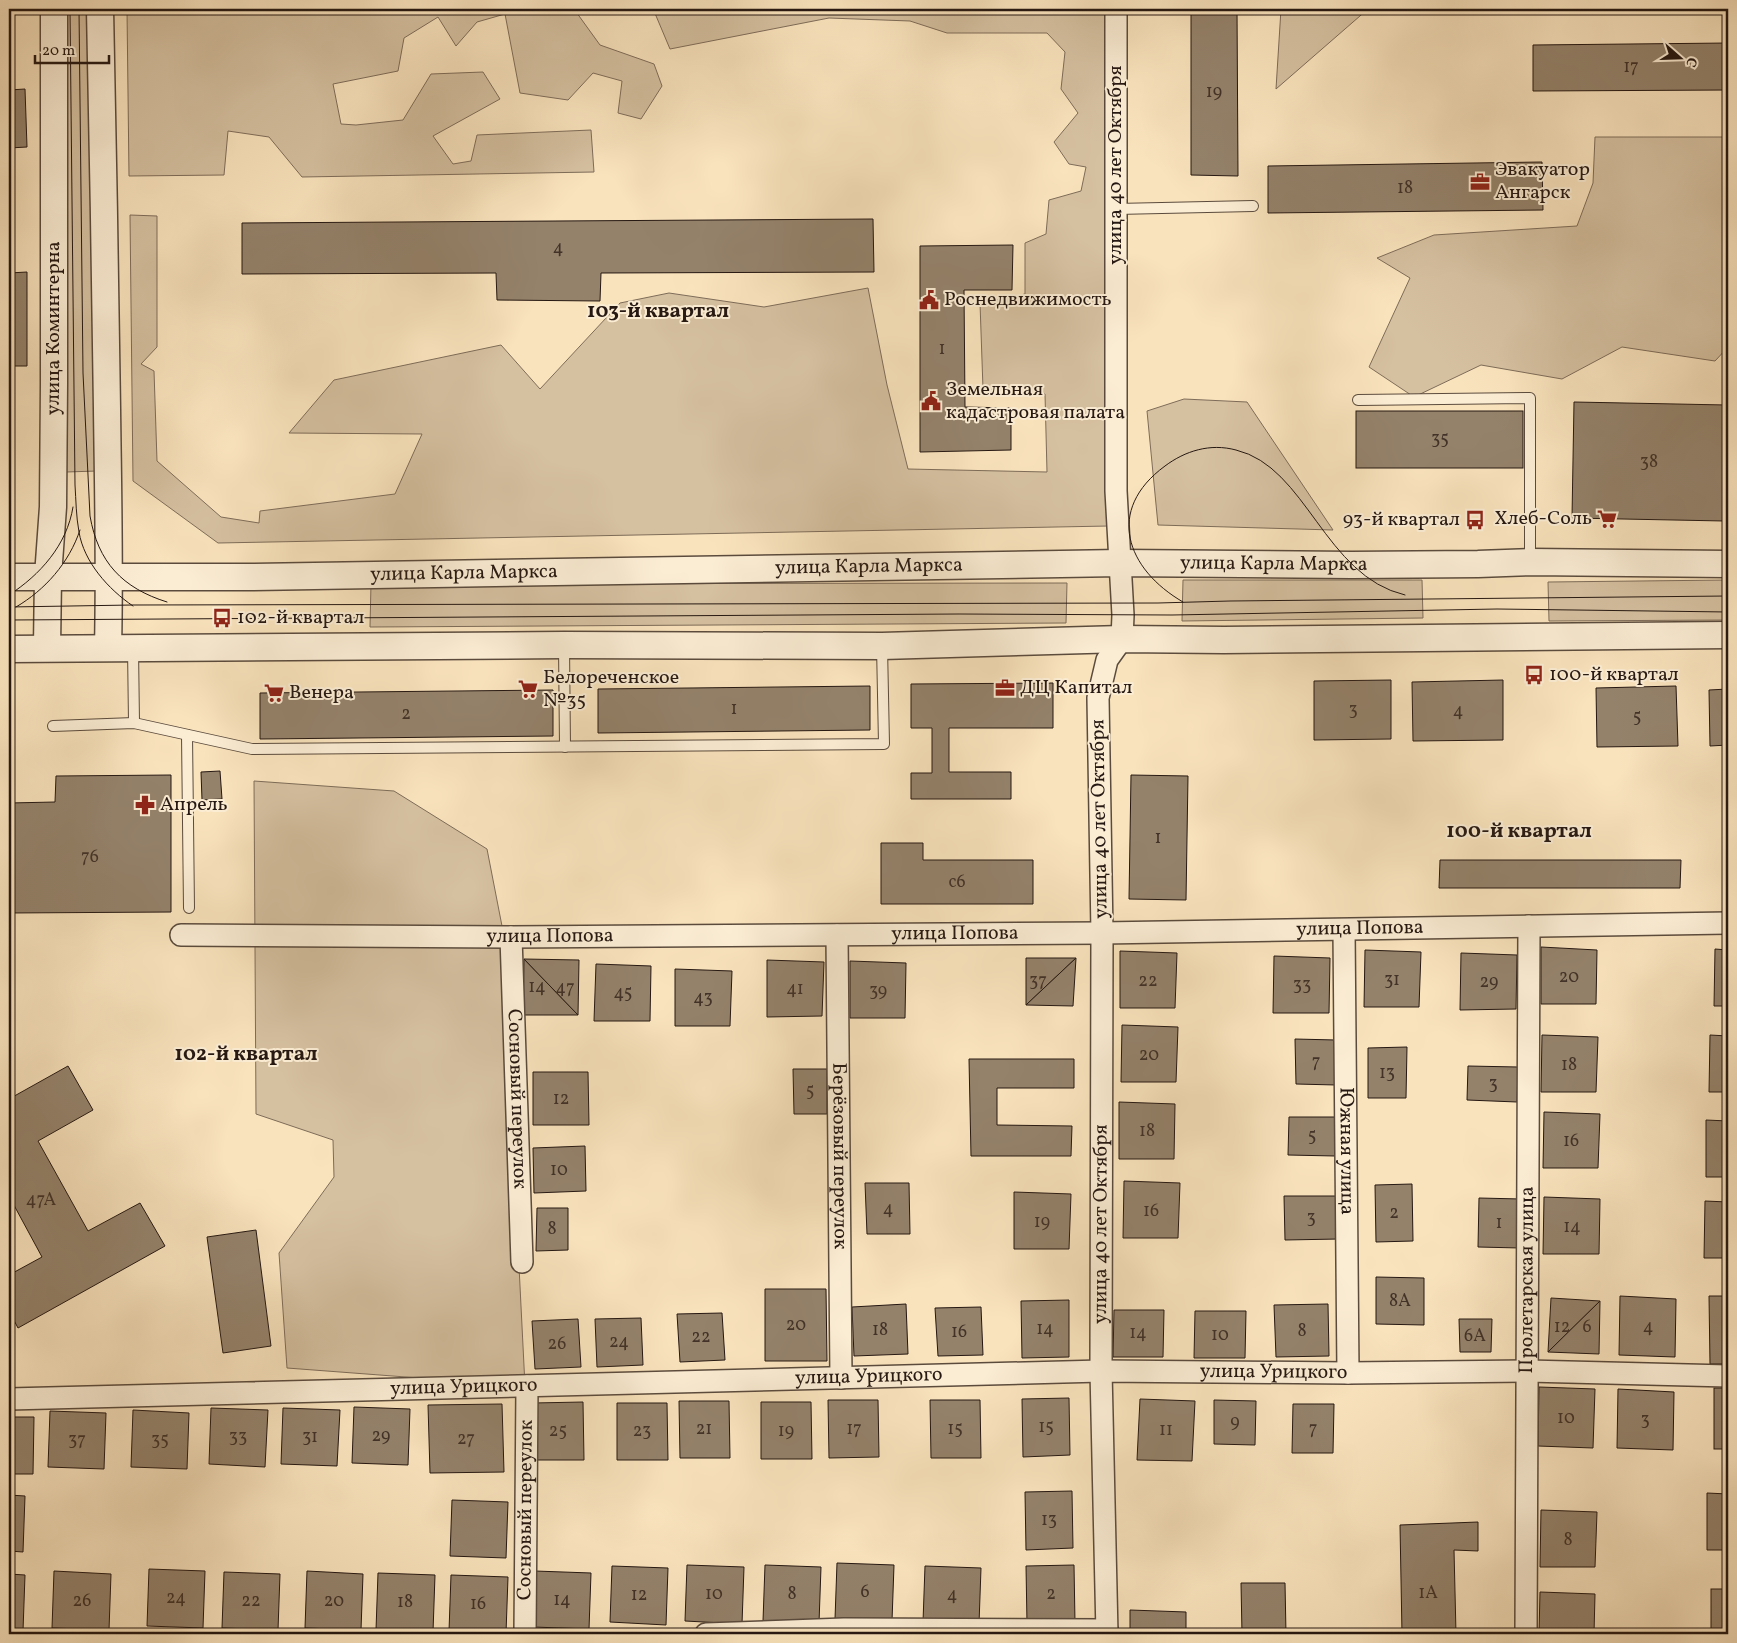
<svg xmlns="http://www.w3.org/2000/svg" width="1737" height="1643" font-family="Vollkorn,serif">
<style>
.green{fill:#d5c0a0;stroke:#7e6c59}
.building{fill:#94826b;stroke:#261812}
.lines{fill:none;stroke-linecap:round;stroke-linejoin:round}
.service-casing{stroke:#5b4b3d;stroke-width:12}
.minor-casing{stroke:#5b4b3d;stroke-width:24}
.tertiary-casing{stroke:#5b4b3d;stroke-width:29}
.service{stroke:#fbedd4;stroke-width:10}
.minor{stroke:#fbedd4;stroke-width:21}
.tertiary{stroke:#fbedd4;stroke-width:26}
.tram{stroke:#261812;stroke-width:1}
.labels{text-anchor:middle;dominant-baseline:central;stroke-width:4;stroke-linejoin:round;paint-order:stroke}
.number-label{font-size:18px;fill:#423228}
.street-label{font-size:20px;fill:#261812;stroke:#fbedd4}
.poi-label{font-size:20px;fill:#261812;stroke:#fbedd4;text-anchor:start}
.neighbourhood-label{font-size:21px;font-weight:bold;fill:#261812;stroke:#fbedd4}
</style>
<rect width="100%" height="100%" fill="#f9e3bd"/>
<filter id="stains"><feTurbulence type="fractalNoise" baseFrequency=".004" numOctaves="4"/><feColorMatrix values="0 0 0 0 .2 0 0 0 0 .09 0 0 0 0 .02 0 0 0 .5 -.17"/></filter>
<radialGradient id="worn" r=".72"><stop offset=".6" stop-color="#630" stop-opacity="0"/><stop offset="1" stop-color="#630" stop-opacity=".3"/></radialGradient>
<g class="green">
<path d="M91,9L97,471L66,472L60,11Z"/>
<path d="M196,9H1107L1109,526L218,543L133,481L130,215L157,216V347L141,364L154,371L157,461L221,517L259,523L260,511L395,494L422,434L289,433L334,380L501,345L540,389L620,303L669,293L764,307L868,288L887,385L908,469L1047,472L1045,394L983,389L980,303L1025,294V243L1046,234L1049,200L1081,191L1086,167L1069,164L1054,142L1078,113L1061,89L1065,52L1047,33H947L910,21L829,18L670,49L654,11L574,9L600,45L654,64L662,86L641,119L618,113L622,81L593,73L568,100L520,93L505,14L477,22L456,46L438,17L404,38L398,71L333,84L341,124L356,125L403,120L431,74L483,72L500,99L433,136L453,164L471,161L477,135L591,130L594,172L302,177L269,137L228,131L224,175L129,176L127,10Z"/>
<path d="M1281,9H1368L1276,89Z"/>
<path d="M1595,137H1728V347L1715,361L1622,347L1562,379L1481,365L1414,397L1369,367L1410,278L1377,258L1434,235L1577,226L1593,183Z"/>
<path d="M1184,399L1247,402L1333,530L1158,525L1147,411Z"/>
<path d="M1183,580H1422L1423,618L1182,621Z"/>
<path d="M1728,580V620L1549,621L1548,582Z"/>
<path d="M1067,583L1066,623L370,627L371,584Z"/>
<path d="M254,781L394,791L487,849L502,926L525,1386L287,1368L279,1253L334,1177L333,1140L256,1114Z"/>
</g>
<g class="building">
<path d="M1191,9H1237L1238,176L1191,175Z"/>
<path d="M1728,43V90L1533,91V45Z"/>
<path d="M25,89L27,147L9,148V90Z"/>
<path d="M1542,162L1543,210L1268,213V166Z"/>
<path d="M873,219L874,272L601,273L600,301L497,300L496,273L242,274V223Z"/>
<path d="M1013,245L1012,290H964L965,407L1011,408V450L920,452V246Z"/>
<path d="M27,272V366H9V273Z"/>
<path d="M1574,402L1727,405L1724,521L1572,518Z"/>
<rect x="1356" y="411" width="167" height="57"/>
<path d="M1391,680V739L1314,740V681Z"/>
<path d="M1503,680V740L1413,741L1412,682Z"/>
<path d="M1053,683V728H949V772H1011V799H911V773H932V728H911V684Z"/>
<path d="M870,686V730L598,733V689Z"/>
<path d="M1676,686L1678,746L1597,747L1596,688Z"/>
<path d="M1728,689V745L1710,746L1709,690Z"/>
<path d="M553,690V736L260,739V693Z"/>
<path d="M220,771L222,799L202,800L201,772Z"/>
<path d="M171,775V912L9,913V803L55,802L56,776Z"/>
<path d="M1131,775L1188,776L1186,900L1129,899Z"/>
<path d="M881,843H923V860H1033V904H881Z"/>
<path d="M1440,860H1681L1680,888H1439Z"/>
<path d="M1541,947L1597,950L1596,1004H1541Z"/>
<path d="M1715,949L1728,950V1006H1714Z"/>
<path d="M1365,950L1421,952L1419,1007H1364Z"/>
<path d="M1120,951L1177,953L1175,1008H1120Z"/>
<path d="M1461,953L1517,955L1516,1009L1460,1010Z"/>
<path d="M1274,956L1330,958L1329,1013H1273Z"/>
<path d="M1026,958H1076L1026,1005Z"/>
<path d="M1076,958L1073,1006L1026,1005Z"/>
<path d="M524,959L578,1015H523Z"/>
<path d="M524,959L579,960L578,1015Z"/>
<path d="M767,960L824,962L822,1016L767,1017Z"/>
<path d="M850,961L906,963L905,1018H850Z"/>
<path d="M596,964L651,966L650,1021H594Z"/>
<path d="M675,969L732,971L730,1026H675Z"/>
<path d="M1122,1025L1178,1027L1176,1082H1121Z"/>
<path d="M1542,1035L1598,1037L1596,1092H1541Z"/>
<path d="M1710,1035L1728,1036V1092H1709Z"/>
<path d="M1295,1039L1336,1040V1085L1296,1084Z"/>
<path d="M1407,1047L1406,1098H1368V1048Z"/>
<path d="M969,1059H1074V1088H997V1125L1072,1126L1071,1156H971Z"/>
<path d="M68,1066L93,1110L38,1141L88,1231L140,1203L165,1246L18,1328L9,1311V1275L42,1257L9,1196V1099Z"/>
<path d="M1468,1066L1518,1067L1517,1102L1467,1100Z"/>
<path d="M793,1069H827V1114H794Z"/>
<path d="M533,1072H588L589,1125H533Z"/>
<path d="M1119,1102L1175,1104L1174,1159H1119Z"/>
<path d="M1544,1112L1600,1114L1598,1168H1543Z"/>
<path d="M1289,1117H1335V1156L1288,1155Z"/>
<path d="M1706,1120L1728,1121V1177H1706Z"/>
<path d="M585,1146L586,1191L534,1193L533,1148Z"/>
<path d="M1124,1181L1180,1183L1178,1238H1123Z"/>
<path d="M865,1183H909L910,1234H867Z"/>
<path d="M1412,1184L1413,1241L1376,1242L1375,1185Z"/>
<path d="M1014,1192L1071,1194L1069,1249H1014Z"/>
<path d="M1284,1196H1338L1339,1239L1285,1240Z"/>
<path d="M1544,1197L1600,1199L1599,1254H1543Z"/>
<path d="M1479,1198L1521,1199L1520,1248L1478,1247Z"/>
<path d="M1705,1201L1728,1202V1258H1704Z"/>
<path d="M537,1208H568V1250L536,1251Z"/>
<path d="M256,1230L271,1346L223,1353L207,1237Z"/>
<path d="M1376,1277L1424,1278V1325L1376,1324Z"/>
<path d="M765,1289H826L827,1361H765Z"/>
<path d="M1620,1296L1676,1299L1675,1357L1619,1355Z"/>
<path d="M1709,1296H1728V1364H1710Z"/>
<path d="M1551,1298L1600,1301L1548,1352Z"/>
<path d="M1069,1300V1357L1022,1358L1021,1301Z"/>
<path d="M1600,1301L1599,1354L1548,1352Z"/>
<path d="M906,1304L908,1354L854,1356L852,1307Z"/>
<path d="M1328,1304L1329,1356L1276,1357L1274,1305Z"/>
<path d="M981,1307L983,1355L938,1356L935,1308Z"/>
<path d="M1114,1310H1164L1163,1357H1113Z"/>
<path d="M1195,1311H1246L1245,1358H1194Z"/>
<path d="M722,1313L725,1360L680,1362L677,1314Z"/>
<path d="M641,1318L643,1365L597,1367L595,1319Z"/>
<path d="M578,1319L581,1367L535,1369L532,1321Z"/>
<path d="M1459,1319H1492L1491,1352H1460Z"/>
<path d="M1539,1387L1595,1389L1593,1448L1538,1446Z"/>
<rect x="1714" y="1388" width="14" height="61"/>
<path d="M1618,1389L1674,1392L1673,1450L1617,1448Z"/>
<path d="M1069,1398L1070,1455L1023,1457L1022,1399Z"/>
<path d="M1140,1399L1195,1401L1192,1461L1137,1460Z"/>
<path d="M828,1400H878L879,1457L829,1458Z"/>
<path d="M930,1400H980L981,1458H931Z"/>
<path d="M1214,1400L1256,1401L1255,1445L1214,1444Z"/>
<path d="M679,1401H729L730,1458H680Z"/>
<path d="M583,1402L584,1460H534L533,1403Z"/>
<path d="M761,1402H811L812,1459H761Z"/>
<path d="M617,1403H667L668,1460H617Z"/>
<path d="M502,1404L504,1472L430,1473L428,1405Z"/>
<path d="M1293,1404H1334L1333,1453H1292Z"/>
<path d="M354,1407L410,1409L408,1465L352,1463Z"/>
<path d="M211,1408L268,1410L265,1467L209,1464Z"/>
<path d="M283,1408L340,1410L337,1466L281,1464Z"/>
<path d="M133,1410L189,1413L187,1469L131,1467Z"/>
<path d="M50,1411L106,1413L104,1469L48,1467Z"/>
<path d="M9,1417H34L33,1474H9Z"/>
<path d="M1072,1491L1073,1548L1026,1550L1025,1492Z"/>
<path d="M1707,1493L1728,1494V1550H1707Z"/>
<path d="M9,1495L25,1496L23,1552L9,1551Z"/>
<path d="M452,1500L508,1502L506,1558L450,1556Z"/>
<path d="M1541,1510L1597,1512L1595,1567H1540Z"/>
<path d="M1478,1522V1551L1454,1550L1456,1634H1402L1400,1525Z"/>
<path d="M837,1563L894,1565L892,1621L835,1619Z"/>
<path d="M687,1565L744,1567L742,1624L685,1621Z"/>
<path d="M765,1565L821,1567L819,1623L763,1621Z"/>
<path d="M1074,1565L1075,1623L1027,1624L1026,1566Z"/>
<path d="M612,1566L668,1568L666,1625L610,1622Z"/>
<path d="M925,1566L981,1568L979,1624L923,1622Z"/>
<path d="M149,1569L205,1571L203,1628L147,1626Z"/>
<path d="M54,1571L111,1574L109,1630L52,1628Z"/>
<path d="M307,1571L363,1574L361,1630L305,1628Z"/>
<path d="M535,1571L591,1573L589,1629L533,1627Z"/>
<path d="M224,1572L280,1574L278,1630L222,1628Z"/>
<path d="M378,1573L435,1575L433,1632L376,1630Z"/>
<path d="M9,1574L25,1575L23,1631H9Z"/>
<path d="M451,1575L508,1577L506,1633L449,1631Z"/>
<path d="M1241,1583H1285L1286,1634H1242Z"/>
<rect x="1711" y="1589" width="17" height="45"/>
<path d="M1540,1592L1595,1594L1594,1634H1539Z"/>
<path d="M1130,1610L1186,1612V1634H1130Z"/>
</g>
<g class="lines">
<defs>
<g id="service">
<path d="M1116,209L1253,206"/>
<path d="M1358,400L1530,398V562"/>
<path d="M564,646L565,747"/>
<path d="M133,648L134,723"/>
<path d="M53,726L134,723L252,749L884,744L882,646"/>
<path d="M187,735L189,908"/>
</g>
<g id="minor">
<path id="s1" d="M1344,930L1348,1373"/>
<path id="s2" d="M181,935L511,937L1102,933L1728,923"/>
<path id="s3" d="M837,935L841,1378"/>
<path id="s4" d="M511,937L522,1262"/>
<path id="s5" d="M9,1399L1101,1371L1348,1373L1528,1371L1728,1376"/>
<path id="s6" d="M525,1634L527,1386"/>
<path d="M706,1634L844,1629L1107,1630"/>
<path id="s7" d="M1107,1634L1101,1371L1102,933L1098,698L1107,660L1122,639L1123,615L1116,491V9"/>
<path id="s8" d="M1526,1634L1529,926"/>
</g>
<g id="tertiary">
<path d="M100,9C103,142 105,276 107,409C108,489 110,568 108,647"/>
<path id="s9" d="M9,577H250L1120,563L1352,565L1478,564L1530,562L1728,564"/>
<path id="s10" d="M47,647L48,576L53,507L54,384V9"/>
<path d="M9,649L564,645L882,646L1122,639L1224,640L1728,635"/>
</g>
</defs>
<use href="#service" class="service-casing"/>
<use href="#minor" class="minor-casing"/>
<use href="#tertiary" class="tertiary-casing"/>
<use href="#service" class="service"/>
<use href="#minor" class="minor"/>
<use href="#tertiary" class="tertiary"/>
<g class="tram">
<path d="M70,9L75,485C76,500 76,516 79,532C84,562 108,589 133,606"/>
<path d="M79,9L83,373L90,516C98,562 122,588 167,602"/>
<path d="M9,595C40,575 67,545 73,507"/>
<path d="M1183,602C1126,569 1105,510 1165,466C1185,451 1210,443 1236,450C1307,467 1324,576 1405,595"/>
<path d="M9,607L132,605L1158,603L1230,601L1728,596"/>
<path d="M16,607C45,590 69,563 80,530"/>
<path d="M9,620L959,614L1172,615L1497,609L1728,612"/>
</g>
</g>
<defs>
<symbol id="office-bare" viewBox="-9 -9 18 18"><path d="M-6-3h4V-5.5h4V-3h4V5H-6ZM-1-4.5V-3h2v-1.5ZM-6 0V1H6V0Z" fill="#8f2418" stroke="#fbedd4" stroke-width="2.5" paint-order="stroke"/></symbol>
<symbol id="civic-bare" viewBox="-9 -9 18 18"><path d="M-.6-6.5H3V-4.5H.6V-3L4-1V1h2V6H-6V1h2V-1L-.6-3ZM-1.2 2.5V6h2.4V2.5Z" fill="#8f2418" stroke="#fbedd4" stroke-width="2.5" paint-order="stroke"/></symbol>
<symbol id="supermarket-bare" viewBox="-9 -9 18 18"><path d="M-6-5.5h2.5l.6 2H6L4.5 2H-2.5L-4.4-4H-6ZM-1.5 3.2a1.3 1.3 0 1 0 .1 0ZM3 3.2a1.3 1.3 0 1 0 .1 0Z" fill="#8f2418" stroke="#fbedd4" stroke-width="2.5" paint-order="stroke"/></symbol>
<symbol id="bus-bare" viewBox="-9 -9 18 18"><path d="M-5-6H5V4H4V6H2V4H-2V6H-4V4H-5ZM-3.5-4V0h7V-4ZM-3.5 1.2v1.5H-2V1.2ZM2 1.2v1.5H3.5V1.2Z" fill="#8f2418" stroke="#fbedd4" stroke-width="2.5" paint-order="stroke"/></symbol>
<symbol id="pharmacy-bare" viewBox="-9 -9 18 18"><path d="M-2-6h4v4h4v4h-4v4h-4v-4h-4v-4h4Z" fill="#8f2418" stroke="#fbedd4" stroke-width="2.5" paint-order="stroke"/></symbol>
</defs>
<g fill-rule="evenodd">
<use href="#office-bare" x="1466" y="168" width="28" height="28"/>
<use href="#civic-bare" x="915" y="286" width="28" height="28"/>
<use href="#civic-bare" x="917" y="387" width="28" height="28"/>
<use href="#supermarket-bare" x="1593" y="505" width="28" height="28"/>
<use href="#bus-bare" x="1461" y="506" width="28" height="28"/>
<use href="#bus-bare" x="208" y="604" width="28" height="28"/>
<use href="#bus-bare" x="1520" y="661" width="28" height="28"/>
<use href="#office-bare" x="991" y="674" width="28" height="28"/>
<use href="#supermarket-bare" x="514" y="675" width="28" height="28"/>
<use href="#supermarket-bare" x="260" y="679" width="28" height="28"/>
<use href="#pharmacy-bare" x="131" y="791" width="28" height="28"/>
</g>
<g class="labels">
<g class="number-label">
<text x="1631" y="67">17</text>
<text x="1214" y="92">19</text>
<text x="1405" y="188">18</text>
<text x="558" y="248">4</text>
<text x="942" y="349">1</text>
<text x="1440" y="439">35</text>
<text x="1649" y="462">38</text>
<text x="734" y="709">1</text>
<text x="1353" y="710">3</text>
<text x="1458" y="711">4</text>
<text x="406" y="714">2</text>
<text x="1637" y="717">5</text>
<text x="1158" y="838">1</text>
<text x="90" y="857">76</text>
<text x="957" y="882">с6</text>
<text x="1569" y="977">20</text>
<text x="1392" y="980">31</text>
<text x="1038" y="981">37</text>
<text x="1148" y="981">22</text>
<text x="1489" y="982">29</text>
<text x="1302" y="985">33</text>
<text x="537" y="987">14</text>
<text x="565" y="988">47</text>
<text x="795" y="989">41</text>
<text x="878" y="991">39</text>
<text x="623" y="993">45</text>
<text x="703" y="998">43</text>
<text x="1149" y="1055">20</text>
<text x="1316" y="1062">7</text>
<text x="1569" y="1065">18</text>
<text x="1387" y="1073">13</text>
<text x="1493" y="1084">3</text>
<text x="810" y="1091">5</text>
<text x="561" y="1099">12</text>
<text x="1147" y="1131">18</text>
<text x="1312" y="1136">5</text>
<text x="1571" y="1141">16</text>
<text x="559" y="1170">10</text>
<text x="41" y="1200">47А</text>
<text x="888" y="1209">4</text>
<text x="1151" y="1211">16</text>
<text x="1394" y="1213">2</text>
<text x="1311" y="1218">3</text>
<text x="1042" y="1222">19</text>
<text x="1499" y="1223">1</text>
<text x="1572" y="1227">14</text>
<text x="552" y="1229">8</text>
<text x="1400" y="1301">8А</text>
<text x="796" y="1325">20</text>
<text x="1562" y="1327">12</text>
<text x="1587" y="1327">6</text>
<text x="1648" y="1327">4</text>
<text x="1045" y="1329">14</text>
<text x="880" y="1330">18</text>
<text x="1302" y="1331">8</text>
<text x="959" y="1332">16</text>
<text x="1138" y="1333">14</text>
<text x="1220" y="1335">10</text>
<text x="1475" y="1336">6А</text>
<text x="701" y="1337">22</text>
<text x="619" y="1342">24</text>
<text x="557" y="1344">26</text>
<text x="1566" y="1418">10</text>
<text x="1645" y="1420">3</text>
<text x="1235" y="1422">9</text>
<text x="1046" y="1427">15</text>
<text x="704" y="1429">21</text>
<text x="854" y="1429">17</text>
<text x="955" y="1429">15</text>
<text x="1313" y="1429">7</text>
<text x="1166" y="1430">11</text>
<text x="558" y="1431">25</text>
<text x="642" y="1431">23</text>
<text x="786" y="1431">19</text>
<text x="381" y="1436">29</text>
<text x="238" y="1437">33</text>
<text x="310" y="1437">31</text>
<text x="466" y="1439">27</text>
<text x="77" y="1440">37</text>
<text x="160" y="1440">35</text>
<text x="1049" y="1520">13</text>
<text x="1568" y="1540">8</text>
<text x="865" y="1592">6</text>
<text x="1428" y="1593">1А</text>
<text x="714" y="1594">10</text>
<text x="792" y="1594">8</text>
<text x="1051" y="1594">2</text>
<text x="639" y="1595">12</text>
<text x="952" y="1595">4</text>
<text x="176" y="1598">24</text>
<text x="562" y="1600">14</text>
<text x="82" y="1601">26</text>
<text x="251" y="1601">22</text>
<text x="334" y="1601">20</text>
<text x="405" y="1602">18</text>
<text x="478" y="1604">16</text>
</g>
<g class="street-label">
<text transform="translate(1116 165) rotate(-90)">улица 40 лет Октября</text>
<text stroke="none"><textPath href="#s10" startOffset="319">улица Коминтерна</textPath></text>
<text stroke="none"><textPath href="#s9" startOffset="1265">улица Карла Маркса</textPath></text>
<text stroke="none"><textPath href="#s9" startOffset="860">улица Карла Маркса</textPath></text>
<text stroke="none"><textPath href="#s9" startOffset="455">улица Карла Маркса</textPath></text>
<text transform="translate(1100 819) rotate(-91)">улица 40 лет Октября</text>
<text stroke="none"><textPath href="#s2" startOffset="1179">улица Попова</textPath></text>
<text stroke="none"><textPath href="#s2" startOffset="774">улица Попова</textPath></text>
<text stroke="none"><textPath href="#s2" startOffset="369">улица Попова</textPath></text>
<text stroke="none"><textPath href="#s4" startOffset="162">Сосновый переулок</textPath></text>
<text stroke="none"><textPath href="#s1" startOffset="221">Южная улица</textPath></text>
<text stroke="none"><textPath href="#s3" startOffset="221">Берёзовый переулок</textPath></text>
<text stroke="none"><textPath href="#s7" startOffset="410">улица 40 лет Октября</textPath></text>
<text stroke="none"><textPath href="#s8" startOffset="354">Пролетарская улица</textPath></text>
<text stroke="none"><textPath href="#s5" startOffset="1265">улица Урицкого</textPath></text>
<text stroke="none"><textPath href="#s5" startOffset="860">улица Урицкого</textPath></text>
<text stroke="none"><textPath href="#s5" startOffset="455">улица Урицкого</textPath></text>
<text stroke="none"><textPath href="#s6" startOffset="124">Сосновый переулок</textPath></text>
</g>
<g class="poi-label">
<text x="1495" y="170">Эвакуатор<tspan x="1495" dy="23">Ангарск</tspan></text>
<text x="944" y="300">Роснедвижимость</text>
<text x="946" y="390">Земельная<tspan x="946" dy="23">кадастровая палата</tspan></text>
<text x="1592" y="519" text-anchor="end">Хлеб-Соль</text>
<text x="1460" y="520" text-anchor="end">93-й квартал</text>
<text x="237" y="618">102-й квартал</text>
<text x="1549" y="675">100-й квартал</text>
<text x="543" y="678">Белореченское<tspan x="543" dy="23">№35</tspan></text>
<text x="1020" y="688">ДЦ Капитал</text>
<text x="289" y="693">Венера</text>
<text x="160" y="805">Апрель</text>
</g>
<g class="neighbourhood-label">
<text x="658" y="311">103-й квартал</text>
<text x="1519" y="831">100-й квартал</text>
<text x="246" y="1054">102-й квартал</text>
</g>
</g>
<rect width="1737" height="1643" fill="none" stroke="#f9e3bd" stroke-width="30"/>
<rect x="10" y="10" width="1717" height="1623" fill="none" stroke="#261812" stroke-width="2.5"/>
<rect x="15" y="15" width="1707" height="1613" fill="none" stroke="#261812"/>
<g transform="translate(1680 58) rotate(110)" stroke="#fbedd4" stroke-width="4" paint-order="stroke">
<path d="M0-4L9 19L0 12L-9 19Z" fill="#261812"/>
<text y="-8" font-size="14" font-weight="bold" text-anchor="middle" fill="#261812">С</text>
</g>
<path d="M35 55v8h74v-8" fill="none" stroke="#261812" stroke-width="2.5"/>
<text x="42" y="55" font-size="15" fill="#261812" stroke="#fbedd4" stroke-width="4" paint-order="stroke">20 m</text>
<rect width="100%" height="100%" filter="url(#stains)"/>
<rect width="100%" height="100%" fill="url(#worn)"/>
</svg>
